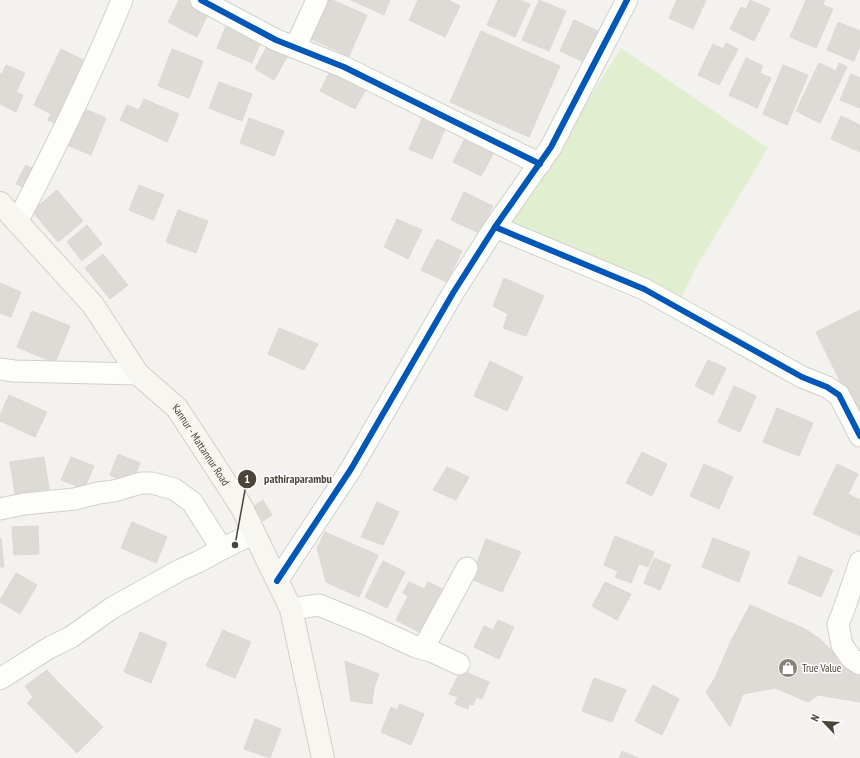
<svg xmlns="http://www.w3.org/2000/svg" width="860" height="758" font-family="'PT Sans Narrow',sans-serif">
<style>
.green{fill:#e1eecf}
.building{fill:#dedbd6;stroke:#dcd9d4}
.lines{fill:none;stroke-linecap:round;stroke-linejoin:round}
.minor-casing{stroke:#d2d0cb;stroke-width:23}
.secondary-casing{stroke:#d3cfc5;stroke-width:24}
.minor{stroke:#fdfdfc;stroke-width:21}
.secondary{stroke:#f7f6f1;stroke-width:22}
.cycleway-casing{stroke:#fff;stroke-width:8}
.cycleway{stroke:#0057b8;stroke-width:6}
.labels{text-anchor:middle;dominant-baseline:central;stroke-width:3;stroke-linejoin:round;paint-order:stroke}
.street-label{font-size:11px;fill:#4b4439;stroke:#fff}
.poi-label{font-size:11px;fill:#4b4439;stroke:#fff;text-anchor:start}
.leader{fill:none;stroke:#4b4439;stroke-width:1.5}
.callout-dot{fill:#4b4439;stroke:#fff;stroke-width:1.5}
.mark-label{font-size:12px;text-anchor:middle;font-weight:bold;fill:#fff}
.callout-label{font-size:12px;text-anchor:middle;font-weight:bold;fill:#4b4439;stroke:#fff;stroke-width:3;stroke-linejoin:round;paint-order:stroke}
</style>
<rect width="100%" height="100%" fill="#f4f2ee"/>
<path class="green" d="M621,48L768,148L695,269L680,300L600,261L511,222Z"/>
<g class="building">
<path d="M179,0H188L210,10L197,37L168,22Z"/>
<path d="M323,0H332L367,15L349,56L307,37Z"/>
<path d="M351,0H390L384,15Z"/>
<path d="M418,0H448L460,6L445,37L409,20Z"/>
<path d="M498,0H520L530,4L515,37L487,25Z"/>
<path d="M539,0L566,11L549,51L522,40Z"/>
<path d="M677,0H706L693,29L669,18Z"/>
<path d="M750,0L770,9L754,41L730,29L741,7L746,9Z"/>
<path d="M806,0H825L823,5L833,9L816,48L790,37Z"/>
<path d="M574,20L600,32L586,63L560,51Z"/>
<path d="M838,22L860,31V46L854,61L827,50Z"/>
<path d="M227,24L262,39L252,63L217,48Z"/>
<path d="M481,31L560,66L529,137L450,102Z"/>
<path d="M726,43L738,49L719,85L698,75L713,44L723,49Z"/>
<path d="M267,46L287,57L274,80L255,69Z"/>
<path d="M61,49L89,63L58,125L48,120L51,114L34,105Z"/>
<path d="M172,49L203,61L189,98L158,86Z"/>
<path d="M746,58L763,66L760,73L771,78L757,108L729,95Z"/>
<path d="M819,63L836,71L839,63L847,67L820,123L796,111Z"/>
<path d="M6,65L25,73L16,92L23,95L16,112L0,104V73L2,74Z"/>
<path d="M783,65L808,75L787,125L763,114Z"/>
<path d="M330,71L366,89L355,109L320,91Z"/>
<path d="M851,74L860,78V108L840,100Z"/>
<path d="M219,82L252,94L242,121L209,108Z"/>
<path d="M144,99L179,114L167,142L120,120L127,105L139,110Z"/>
<path d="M80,107L106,118L91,155L65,144Z"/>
<path d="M841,116L860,125V152L831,139Z"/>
<path d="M249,118L284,131L274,156L240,143Z"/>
<path d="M422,119L445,129L432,159L409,149Z"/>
<path d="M464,140L493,154L481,176L453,162Z"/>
<path d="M26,165L38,171L29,190L16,184Z"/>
<path d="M139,185L164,195L153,220L129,210Z"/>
<path d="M57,190L83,221L58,242L32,211Z"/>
<path d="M464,192L493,206L479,233L451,220Z"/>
<path d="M178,210L208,221L196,253L166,242Z"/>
<path d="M397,219L422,230L408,259L384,247Z"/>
<path d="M87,225L102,244L82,261L67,242Z"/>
<path d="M437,239L462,251L447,282L421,270Z"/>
<path d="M103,254L128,285L110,299L85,268Z"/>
<path d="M504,278L544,296L526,336L503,328L508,314L493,306Z"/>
<path d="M0,283L21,292L11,317L0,313Z"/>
<path d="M860,310V422L816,332Z"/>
<path d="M32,311L70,326L55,363L17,347Z"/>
<path d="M279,328L318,344L304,370L268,354Z"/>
<path d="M708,360L726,368L713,395L695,386Z"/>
<path d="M490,361L523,377L507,411L474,396Z"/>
<path d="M734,386L756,396L740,432L718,422Z"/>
<path d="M9,395L47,412L35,437L0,421V415Z"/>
<path d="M777,408L813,423L799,456L763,442Z"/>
<path d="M642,452L667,464L652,496L626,483Z"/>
<path d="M118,454L140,463L132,484L110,475Z"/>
<path d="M44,457L49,489L15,494L10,462Z"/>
<path d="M71,457L94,466L84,489L61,480Z"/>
<path d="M704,464L733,477L719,509L690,496Z"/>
<path d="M837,464L858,474L848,494L860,500V536L813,514Z"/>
<path d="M447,467L469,477L456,500L433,490Z"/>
<path d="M263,500L272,515L263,521L254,506Z"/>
<path d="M377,502L399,512L383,545L361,537Z"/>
<path d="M132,522L167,537L156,563L121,548Z"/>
<path d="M38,526L39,554L14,555L12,527Z"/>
<path d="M325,532L378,555L359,597L326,582L317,548Z"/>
<path d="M615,536L654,552L648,567L639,564L631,583L615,577L618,571L604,565Z"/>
<path d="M1,538L4,567H0V539Z"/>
<path d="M713,538L750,552L739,582L702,567Z"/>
<path d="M486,539L521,552L502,592L471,579Z"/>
<path d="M799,556L833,570L821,597L788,583Z"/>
<path d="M654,558L671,565L660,590L644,583Z"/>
<path d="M383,561L405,572L387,608L365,597Z"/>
<path d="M16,573L37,585L20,614L0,602V600Z"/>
<path d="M409,582L424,589L428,582L445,590L423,634L396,620L408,596L403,593Z"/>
<path d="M605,582L631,594L617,620L592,606Z"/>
<path d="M750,605L805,629L820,639L834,653L860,670V702L818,695L808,702L775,688L743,694L730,727L706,692L715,678L730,643Z"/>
<path d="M498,620L514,627L499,659L474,647L484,626L493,630Z"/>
<path d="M223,630L251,642L235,678L206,666Z"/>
<path d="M140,632L167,643L151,683L124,672Z"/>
<path d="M345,661L379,674L374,688L372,704L351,701Z"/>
<path d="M47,670L55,679L103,727L77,753L27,703L33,697L25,686Z"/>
<path d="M461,670L489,682L482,699L476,697L473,705L469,704L468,709L455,704L458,697L449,694Z"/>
<path d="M594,678L626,690L612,722L582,711Z"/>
<path d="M653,685L679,699L662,735L635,721Z"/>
<path d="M400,704L424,714L411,745L381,732L391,707L397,710Z"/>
<path d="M255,719L281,729L270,758L244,749Z"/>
<path d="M622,751L638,758H619Z"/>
</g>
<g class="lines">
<defs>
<g id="minor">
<path d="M201,0L276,40L344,67L540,164"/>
<path d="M295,48L317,0"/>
<path d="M17,222C55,149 91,76 122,0"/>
<path d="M495,227L644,289L802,377L827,387L839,395L860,436"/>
<path d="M0,369L14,371L138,374"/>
<path d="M0,509L24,504L75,499L98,493L114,491L141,483H152L174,489L192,502L222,549"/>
<path d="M860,562L843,612L838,624L842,645L851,658L860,664"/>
<path d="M277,581L351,469L453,293L495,227L551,147L627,0"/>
<path d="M291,609L319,605L368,625L416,647L431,651L459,664"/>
<path d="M423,649L467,568"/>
<path d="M0,679L49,648L71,637L112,608L180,570L198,562L222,549L254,533"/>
</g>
<g id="secondary">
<path id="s1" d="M0,203L93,305L138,374L177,408L241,506L291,609L323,758"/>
</g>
</defs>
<use href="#minor" class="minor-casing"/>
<use href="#secondary" class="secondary-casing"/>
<use href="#minor" class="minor"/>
<use href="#secondary" class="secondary"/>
<defs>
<g id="cycleway">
<path d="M201,0L276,40L344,67L540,164"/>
<path d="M495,227L644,289L802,377L827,387L839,395L860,436"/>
<path d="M277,581L351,469L453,293L495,227L551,147L627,0"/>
</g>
</defs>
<use href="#cycleway" class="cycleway-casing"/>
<use href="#cycleway" class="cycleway"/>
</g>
<defs>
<symbol id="shop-disc" viewBox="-11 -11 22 22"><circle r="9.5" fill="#868178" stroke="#fff"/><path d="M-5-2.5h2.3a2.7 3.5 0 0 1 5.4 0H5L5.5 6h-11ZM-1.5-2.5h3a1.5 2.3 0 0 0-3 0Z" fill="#fff"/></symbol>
</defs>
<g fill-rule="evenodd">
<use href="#shop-disc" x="777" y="657" width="22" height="22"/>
</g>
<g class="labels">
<g class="street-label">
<text stroke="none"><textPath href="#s1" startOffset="316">Kannur - Mattannur Road</textPath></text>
</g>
<g class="poi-label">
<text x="802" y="668">True Value</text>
</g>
</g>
<path class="leader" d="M235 545L247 479"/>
<g class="callout-dot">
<circle cx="235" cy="545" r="4"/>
<circle cx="247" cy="479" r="10"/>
</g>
<g class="mark-label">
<text x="247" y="483">1</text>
</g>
<g class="callout-label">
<text x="298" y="483">pathiraparambu</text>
</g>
<g transform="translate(824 722) rotate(295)" stroke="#ffffff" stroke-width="3" paint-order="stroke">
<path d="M0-3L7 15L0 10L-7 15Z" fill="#4b4439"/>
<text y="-6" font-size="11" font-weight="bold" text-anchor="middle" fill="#4b4439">N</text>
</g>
</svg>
